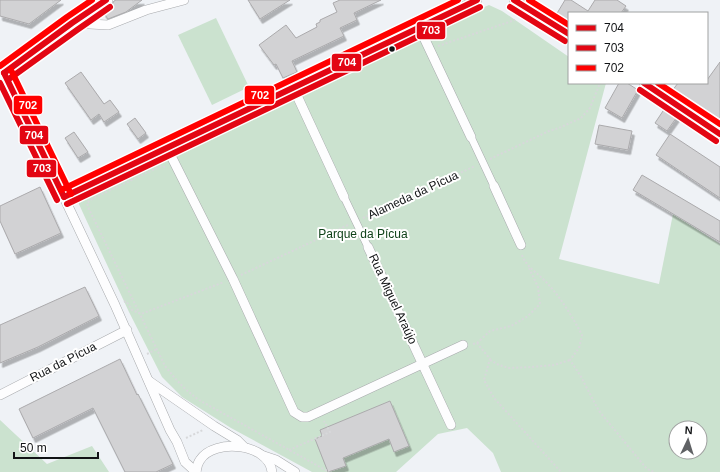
<svg xmlns="http://www.w3.org/2000/svg" width="720" height="472" font-family="Arial,sans-serif">
<style>
.green{fill:#cbe2cf;fill-rule:evenodd}
.building{fill:#d2d2d4;stroke:#abaaac;filter:url(#shadow)}
.lines{fill:none;stroke-linecap:round;stroke-linejoin:round}
.pedestrian-casing{stroke:#a8aaad;stroke-width:8}
.minor-casing{stroke:#a8aaad;stroke-width:10}
.secondary-casing{stroke:#a8aaad;stroke-width:14}
.path{stroke:#d7d8da;stroke-width:2;stroke-dasharray:2 2;stroke-linecap:butt}
.pedestrian{stroke:#fdfdfe;stroke-width:7}
.minor{stroke:#fdfdfe;stroke-width:9}
.secondary{stroke:#fdfdfe;stroke-width:13}
.bus-1-casing{stroke:#fff;stroke-width:9}
.bus-2-casing{stroke:#fff;stroke-width:9}
.bus-3-casing{stroke:#fff;stroke-width:9}
.bus-1{stroke:#e30613;stroke-width:6}
.bus-2{stroke:#e30613;stroke-width:6}
.bus-3{stroke:#f00;stroke-width:6}
.bus-dot{fill:#111315;stroke:#fff;stroke-width:1.5}
.labels{text-anchor:middle;dominant-baseline:central;stroke-width:4;stroke-linejoin:round;paint-order:stroke}
.street-label{font-size:12px;fill:#111315;stroke:#fff}
.park-label{font-size:12px;fill:#0f4219;stroke:#fff}
.line-badge{stroke:#fff;stroke-width:1.5}
.badge-label{font-size:11px;text-anchor:middle;font-weight:bold;fill:#fff}
</style>
<defs>
<filter id="shadow"><feDropShadow dx="2.5" dy="4.5" stdDeviation="0" flood-color="#0004"/></filter>
</defs>
<rect width="100%" height="100%" fill="#eff2f6"/>
<g class="green">
<path d="M489,5L502,11L569,57V83H606L559,259L659,284L673,214L720,244V472H501L493,453L467,428L438,434L396,472H312L231,428L182,397L162,377L129,312L83,213L78,202L83,195L93,190L95,193L385,56L383,51ZM676,428H700V452H676Z"/>
<path d="M216,18L249,87L212,105L178,35Z"/>
<path d="M0,420L47,464L92,446L109,472H0Z"/>
</g>
<g class="building">
<path d="M0,0H61L29,24L0,16Z"/>
<path d="M116,0H142L126,12L108,19L103,12L111,6L114,1Z"/>
<path d="M248,0H290L260,19Z"/>
<path d="M340,0H381L354,13L357,20L340,28L344,36L292,61L297,72L283,78L276,64L274,65L259,45L286,25L296,38L317,27L316,24L320,22V20L337,12L333,3Z"/>
<path d="M565,0H571L588,11L595,0H617L626,6L621,13H569V23L556,15Z"/>
<path d="M720,62V124L688,101L686,104L673,95L675,93L672,91L678,83H707V80Z"/>
<path d="M81,72L104,104L110,100L119,112L104,122L99,114L91,120L65,83Z"/>
<path d="M619,83H627L638,90L622,118L605,108Z"/>
<path d="M667,105L679,114L667,131L655,123Z"/>
<path d="M135,118L146,133L138,139L127,124Z"/>
<path d="M599,125L632,131L628,150L595,144Z"/>
<path d="M74,132L88,152L78,158L65,138Z"/>
<path d="M670,134L720,167V198L656,155Z"/>
<path d="M642,175L720,221V242L633,190Z"/>
<path d="M40,187L61,233L15,254L0,221V206Z"/>
<path d="M85,287L99,316L38,347L0,363V325Z"/>
<path d="M120,359L137,395L138,394L173,464L156,472H125L93,408L33,438L19,409Z"/>
<path d="M390,401L409,446L394,452L389,439L343,458L346,466L328,472L315,439L322,436L320,430Z"/>
</g>
<g class="lines">
<defs>
<g id="pedestrian">
<path d="M471,137L494,186"/>
<path d="M344,197L368,247"/>
</g>
<g id="minor">
<path d="M514,0L569,34"/>
<path d="M72,23L108,25L146,10L184,0"/>
<path d="M419,27L471,137"/>
<path d="M0,65L14,92L115,305L170,430L177,442L185,462L196,472"/>
<path d="M644,83L720,134"/>
<path d="M293,87L344,197"/>
<path d="M167,148L233,279L294,412L302,417H308L463,345"/>
<path d="M494,186L521,245"/>
<path d="M64,197L477,0"/>
<path d="M368,247L451,425"/>
<path d="M149,381L214,426L237,440L244,447"/>
<path d="M0,395L127,330"/>
<path d="M264,456L276,460L295,472"/>
<path d="M196,472C197,468 197,464 200,460C214,438 269,443 272,472"/>
</g>
<path id="secondary" d="M0,76L72,23L106,0"/>
</defs>
<use href="#pedestrian" class="pedestrian-casing"/>
<use href="#minor" class="minor-casing"/>
<use href="#secondary" class="secondary-casing"/>
<g class="path">
<path d="M438,46L515,20"/>
<path d="M490,159L549,131L559,128L581,118L590,108L600,83"/>
<path d="M165,167L161,166L92,199L87,203L88,207L165,366C176,380 185,390 199,400L329,472"/>
<path d="M363,218L475,166"/>
<path d="M522,255C526,267 538,273 547,283C561,298 572,316 582,335L579,348L570,360L580,375L599,411L647,469L654,472"/>
<path d="M241,275L348,225"/>
<path d="M124,302L126,301L132,310L141,314L224,282"/>
<path d="M477,343L490,331L511,326L528,316L540,304L538,287L529,268"/>
<path d="M473,344L477,343L490,359L484,380L494,398L561,472"/>
<path d="M147,354L157,349"/>
<path d="M490,360L499,365L509,368L532,367L554,365L570,360"/>
<path d="M186,438L203,430"/>
<path d="M289,450L330,432L324,421"/>
</g>
<use href="#pedestrian" class="pedestrian"/>
<use href="#minor" class="minor"/>
<use href="#secondary" class="secondary"/>
<defs>
<g id="bus-1">
<path d="M514,0L569,34"/>
<path d="M4,73L64,197"/>
<path d="M4,73L72,23L106,0"/>
<path d="M644,83L720,134"/>
<path d="M64,197L477,0"/>
</g>
<g id="bus-2">
<path d="M510,7L565,41"/>
<path d="M9,79L77,30L110,7"/>
<path d="M0,83L57,200"/>
<path d="M640,90L716,141"/>
<path d="M67,204L480,7"/>
</g>
<g id="bus-3">
<path d="M529,0L569,25"/>
<path d="M0,66L67,17L92,0"/>
<path d="M11,70L71,194"/>
<path d="M658,83L720,124"/>
<path d="M61,190L458,0"/>
</g>
</defs>
<use href="#bus-1" class="bus-1-casing"/>
<use href="#bus-2" class="bus-2-casing"/>
<use href="#bus-3" class="bus-3-casing"/>
<use href="#bus-1" class="bus-1"/>
<use href="#bus-2" class="bus-2"/>
<use href="#bus-3" class="bus-3"/>
</g>
<circle class="bus-dot" cx="392" cy="49" r="3.5"/>
<g class="labels">
<g class="street-label">
<text transform="translate(413 195) rotate(-25)">Alameda da Pícua</text>
<text transform="translate(393 299) rotate(65)">Rua Miguel Araújo</text>
<text transform="translate(63 362) rotate(-27)">Rua da Pícua</text>
</g>
<g class="park-label">
<text x="363" y="234">Parque da Pícua</text>
</g>
</g>
<g class="line-badge">
<rect x="416" y="21" width="30" height="19" rx="4" fill="#e30613"/>
<rect x="331" y="53" width="31" height="19" rx="4" fill="#e30613"/>
<rect x="244" y="85" width="31" height="20" rx="4" fill="#f00"/>
<rect x="13" y="95" width="30" height="20" rx="4" fill="#f00"/>
<rect x="19" y="125" width="30" height="20" rx="4" fill="#e30613"/>
<rect x="26" y="159" width="31" height="19" rx="4" fill="#e30613"/>
</g>
<g class="badge-label">
<text x="431" y="34">703</text>
<text x="347" y="66">704</text>
<text x="260" y="99">702</text>
<text x="28" y="109">702</text>
<text x="34" y="139">704</text>
<text x="42" y="172">703</text>
</g>
<rect x="568" y="12" width="140" height="72" fill="#ffffff" stroke="#a0a1a1"/>
<rect x="576" y="25" width="20" height="6" fill="#e30613" stroke="#a0a1a1"/>
<text x="604" y="32" font-size="12" fill="#111315">704</text>
<rect x="576" y="45" width="20" height="6" fill="#e30613" stroke="#a0a1a1"/>
<text x="604" y="52" font-size="12" fill="#111315">703</text>
<rect x="576" y="65" width="20" height="6" fill="#ff0000" stroke="#a0a1a1"/>
<text x="604" y="72" font-size="12" fill="#111315">702</text>
<g transform="translate(688 440) rotate(4)"><circle r="19" fill="#ffffff" stroke="#a0a1a1"/>
<path d="M0-3L7 15L0 10L-7 15Z" fill="#5f6164"/>
<text y="-6" font-size="11" font-weight="bold" text-anchor="middle" fill="#111315">N</text>
</g>
<path d="M14 452v6h84v-6" fill="none" stroke="#111315" stroke-width="2"/>
<text x="20" y="452" font-size="12" fill="#111315" stroke="#ffffff" stroke-width="3" paint-order="stroke">50 m</text>
</svg>
